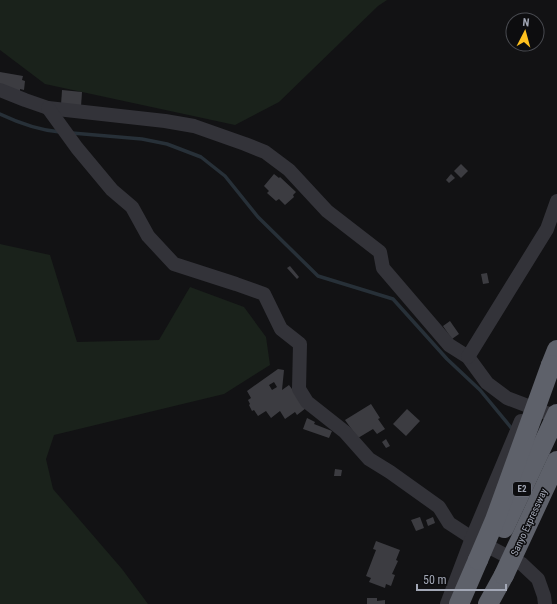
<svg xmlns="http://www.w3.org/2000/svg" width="557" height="604" font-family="'Roboto Condensed',sans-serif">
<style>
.green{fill:#1a221b}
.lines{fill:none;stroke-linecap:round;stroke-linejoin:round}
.stream{stroke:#273038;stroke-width:3.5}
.building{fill:#3c3c41;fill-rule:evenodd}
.minor{stroke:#333339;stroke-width:14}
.highway{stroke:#5e616a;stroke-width:20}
.highway-bridge{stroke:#5e616a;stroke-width:20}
.labels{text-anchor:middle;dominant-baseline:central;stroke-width:3;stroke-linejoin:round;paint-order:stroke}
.shield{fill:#0d0d0f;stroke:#757983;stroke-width:1}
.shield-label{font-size:9px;font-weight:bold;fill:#a2a7b5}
.street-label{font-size:10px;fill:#a2a7b5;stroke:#0d0d0f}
</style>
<rect width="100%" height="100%" fill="#121214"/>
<g class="green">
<path d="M0,0H387L378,6L279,102L235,125L45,84L0,50Z"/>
<path d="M0,244L50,255L77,342L159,340L190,287L244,307L266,337L270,365L224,394L54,435L46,459L53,489L122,569L148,604H0Z"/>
</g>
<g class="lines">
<g class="stream">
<path d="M0,114C19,123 39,130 60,132"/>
<path d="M72,133L142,139L167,144L201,157L225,176L258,217L318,276L393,299L447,359L480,390L513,430"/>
</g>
</g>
<g class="building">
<path d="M0,72L23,76L22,80L25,81L24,90L20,89V93L0,87Z"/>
<path d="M62,90L82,92L81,107L61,105Z"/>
<path d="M461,164L468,171L461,178L454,171Z"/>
<path d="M274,174L279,178L280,177L296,192L293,195L294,197L285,205L279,199L276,201L267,193L269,191L264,186Z"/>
<path d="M451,174L455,178L449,183L446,180Z"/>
<path d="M290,266L299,277L297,279L287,268Z"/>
<path d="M487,273L489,283L483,284L481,274Z"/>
<path d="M450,321L459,334L452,339L443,326Z"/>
<path d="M278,369L284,370L282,390L289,385L306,408L297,415L295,412L285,419L280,411L271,418L266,411L258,416L254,410L252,411L249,405L250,404L248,400L251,398L247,391ZM274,382L277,387L272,390L269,385Z"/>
<path d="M371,404L380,418L378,419L385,429L377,434L373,429L358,438L345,420Z"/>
<path d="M407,409L420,421L406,436L393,424Z"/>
<path d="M307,418L315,422L314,424L332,431L329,438L303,429Z"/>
<path d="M386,439L390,446L386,448L382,442Z"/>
<path d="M335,469L342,470L341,476H334Z"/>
<path d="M420,517L424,528L416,531L411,520Z"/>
<path d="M433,517L435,523L428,526L426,520Z"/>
<path d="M376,541L400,550L396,560L398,561L392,574L395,575L391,586L386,584L385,588L369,582L371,578L366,576L376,550L373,549Z"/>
<path d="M367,598H377V601L385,600V604H367Z"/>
</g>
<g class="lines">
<g class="minor">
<path d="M0,90L25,100L48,108L165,121L194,126L245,144L265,152L289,170L327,211L380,252L383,268L449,345L468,357L487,383L507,398L549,414L557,423"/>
<path d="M48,108L77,148L112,190L132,207L148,236L174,264L236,284L264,294L281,329L300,344L299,389L307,402L345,432L369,459L390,472L439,507L449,523L472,538L522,564L538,579L544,596L545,604"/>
<path d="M468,357L547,229L557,201"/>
<path d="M447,604L472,538L521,421"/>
</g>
<g class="highway">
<path d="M551,365L557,350"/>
<path d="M459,604L478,560"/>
<path d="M488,604L504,575"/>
</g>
<g class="highway-bridge">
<path d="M504,528L557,414"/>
<path d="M478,560L495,520L551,365"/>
<path d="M504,575L557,461"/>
</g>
</g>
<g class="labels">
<rect class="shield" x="513" y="482" width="18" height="14" rx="3"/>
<g class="shield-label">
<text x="522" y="489">E2</text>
</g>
<g class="street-label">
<text transform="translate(529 522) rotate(-65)">Sanyo Expressway</text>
</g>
</g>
<g transform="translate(525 32) rotate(6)"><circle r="19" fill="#0d0d0f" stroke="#494b51"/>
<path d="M0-3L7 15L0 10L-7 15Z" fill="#ffc11f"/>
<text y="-6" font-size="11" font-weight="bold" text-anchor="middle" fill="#a2a7b5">N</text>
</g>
<path d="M417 584v6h89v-6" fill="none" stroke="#a2a7b5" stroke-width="2"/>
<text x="423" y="584" font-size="12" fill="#a2a7b5" stroke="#0d0d0f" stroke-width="3" paint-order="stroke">50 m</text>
</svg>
